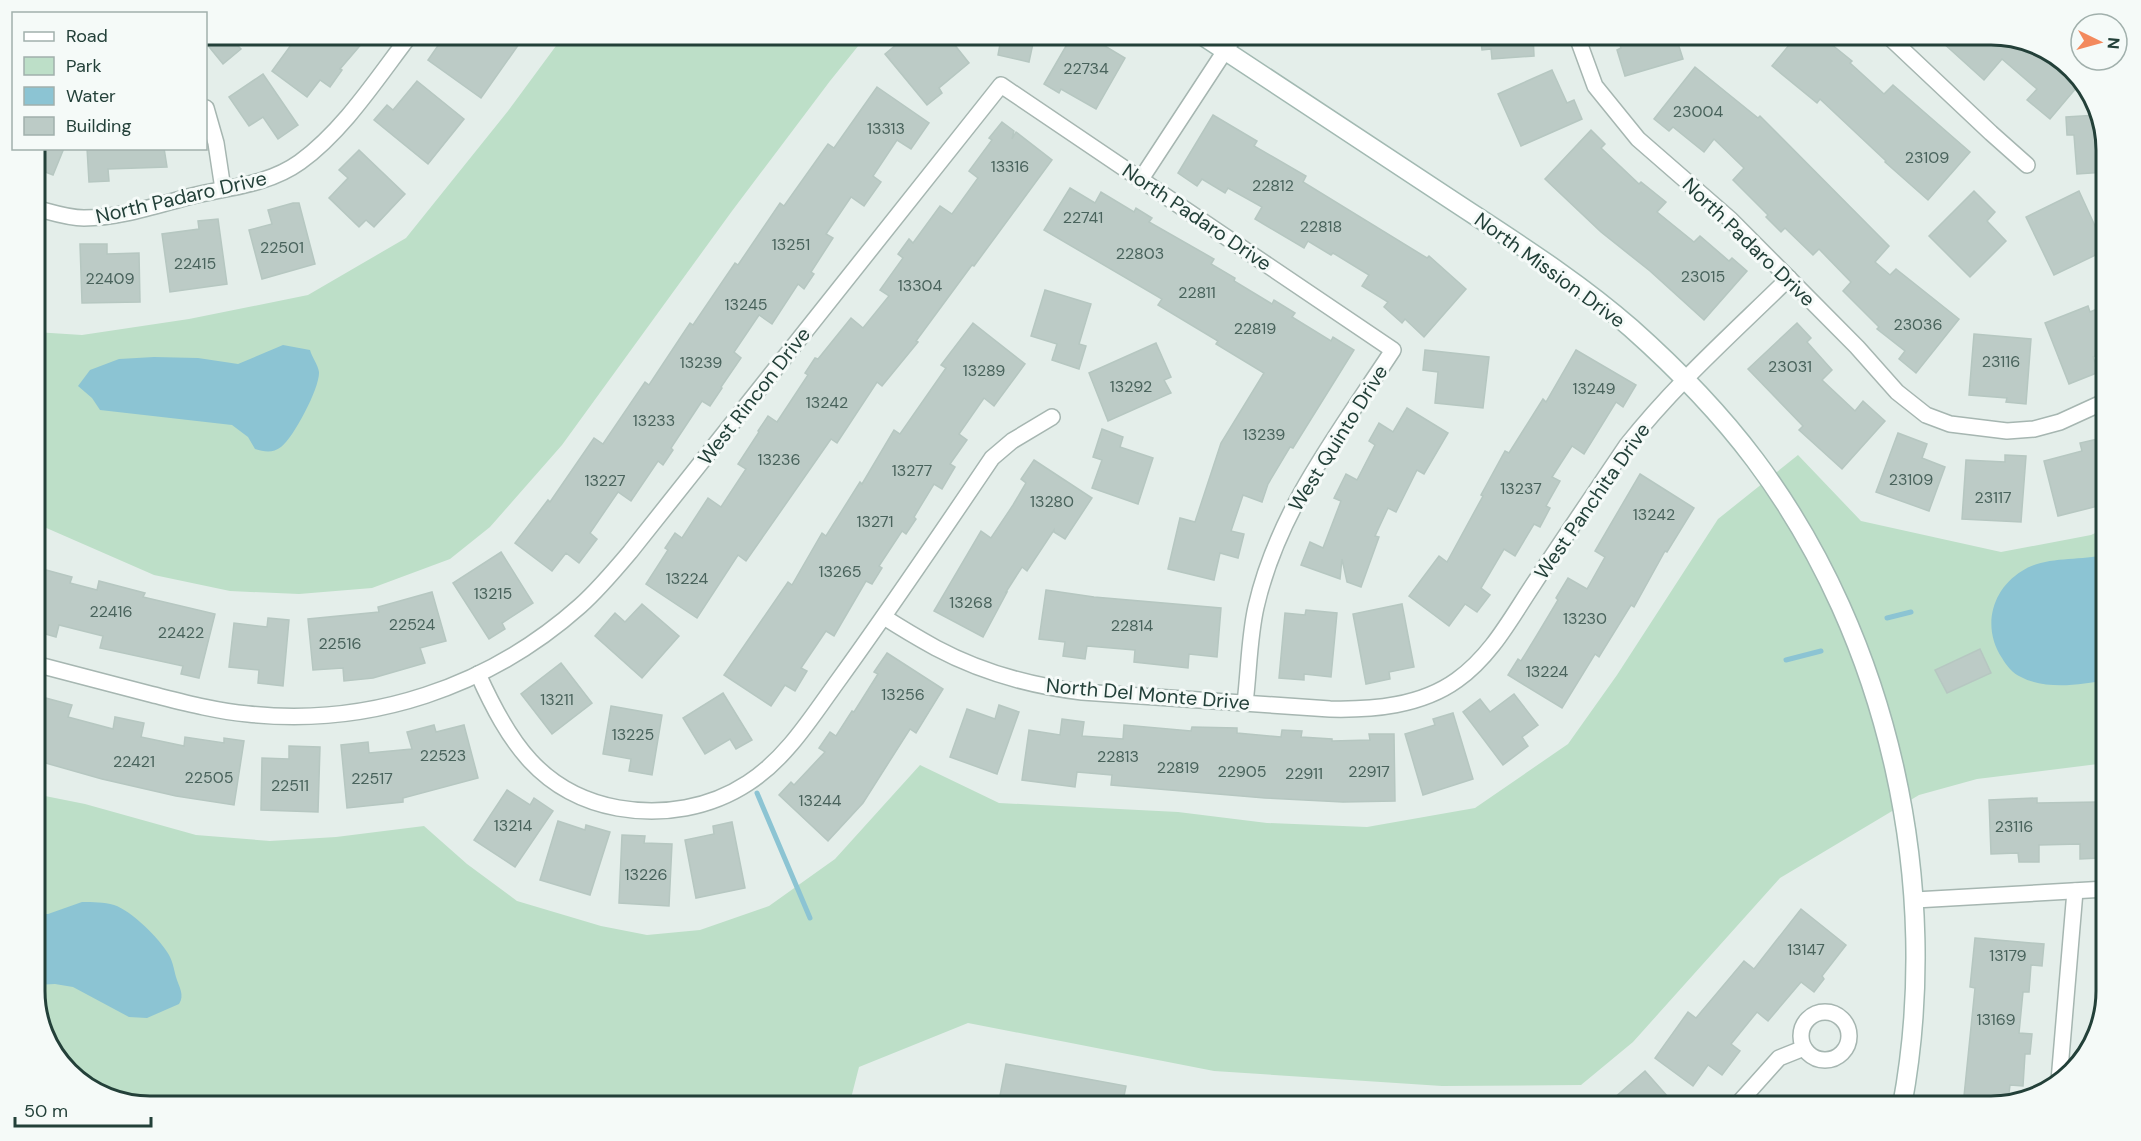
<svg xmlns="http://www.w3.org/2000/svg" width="2141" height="1141" font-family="'DM Sans',sans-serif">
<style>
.green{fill:#bddfc8}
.water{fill:#8cc4d3}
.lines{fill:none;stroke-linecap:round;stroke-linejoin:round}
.stream{stroke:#8cc4d3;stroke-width:5}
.building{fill:#bccbc6;stroke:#b6c7c1;stroke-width:1.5}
.street-casing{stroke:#a6b6b1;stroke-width:18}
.secondary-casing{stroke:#a2b9b2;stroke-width:21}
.street{stroke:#fff;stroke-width:15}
.secondary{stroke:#fff;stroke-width:18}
.labels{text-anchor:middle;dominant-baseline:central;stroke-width:6;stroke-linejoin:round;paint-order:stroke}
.number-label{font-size:16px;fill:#49635c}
.street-label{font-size:20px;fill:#234039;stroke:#f5faf8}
.rim{fill:none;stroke:#234039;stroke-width:3}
</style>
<rect width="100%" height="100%" fill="#e4eeea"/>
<g class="green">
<path d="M564,35H867L830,81L732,211L562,445L490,527L450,559L372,588L299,594L230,591L154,575L35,523V332L82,335L189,319L308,295L406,238L508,111Z"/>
<path d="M1798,455L1861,521L2001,552L2091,535L2106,528V763L1977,779L1919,795L1780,878L1633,1042L1581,1085L1442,1086L1214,1071L968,1023L859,1067L849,1106H150L99,1094L54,1055L35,999V794L85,804L196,835L270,841L336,837L424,826L467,864L517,901L601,926L647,935L700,930L769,906L835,859L920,765L999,803L1178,812L1267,823L1367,827L1475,808L1568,744L1617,675L1718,519Z"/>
</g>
<g class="water">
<path d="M283,345L310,350C312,357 318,365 319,372C320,387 294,437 281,447C273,453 265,452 255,449L248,437L232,425L100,410L92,398L78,386L90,370L119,359L154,357L198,358L238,364Z"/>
<path d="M2106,554V680C2081,685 2045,690 2021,677C2013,674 2006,665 2002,658C1982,628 1991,590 2022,571C2047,555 2078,562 2106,554Z"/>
<path d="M82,902C93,902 104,902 114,905C132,911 160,939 169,955C173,962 174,970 176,977C179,987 185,995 179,1004L147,1018L129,1017L73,987L55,984L35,985V914H48Z"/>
</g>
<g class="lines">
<g class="stream">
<path d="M1887,618L1911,612"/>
<path d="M1786,660L1821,651"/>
<path d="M757,793L810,918"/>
</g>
</g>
<g class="building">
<path d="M216,34H245L235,43L241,49L223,64L206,43Z"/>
<path d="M299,34H370L340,69L342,70L330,87L320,80L307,97L272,71Z"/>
<path d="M446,34H526L481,98L428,60Z"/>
<path d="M909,34H946L969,63L939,88L942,93L927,105L885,54Z"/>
<path d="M1002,34H1035L1029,62L998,55Z"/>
<path d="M1073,34H1085L1125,58L1096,109L1061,89L1059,93L1044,84Z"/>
<path d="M1480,34H1533L1534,56L1492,59L1491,49L1482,50Z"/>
<path d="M1617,34H1675L1683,59L1625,76L1617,50L1621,48Z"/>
<path d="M1798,34H1839L1831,44L1852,61L1850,63L1884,94L1893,85L1970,152L1928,200L1885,162L1886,161L1820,99L1817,103L1772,66Z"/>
<path d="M1948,34H1991L2042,47L2082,81L2050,119L2027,100L2037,89L2002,59L1984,80L1942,42Z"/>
<path d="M1695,67L1758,118L1760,116L1889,246L1875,262L1890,275L1896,269L1959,319L1916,373L1899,359L1905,351L1877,329L1879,327L1843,291L1851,282L1819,249L1813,255L1785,228L1781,232L1766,217L1768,215L1733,180L1744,168L1714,139L1704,152L1673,127L1669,131L1654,119Z"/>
<path d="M1552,70L1567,103L1574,100L1582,119L1521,146L1498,94Z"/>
<path d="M263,74L298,125L278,139L263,117L249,126L229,97Z"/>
<path d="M417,81L464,119L428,164L374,120L387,105L393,110Z"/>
<path d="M877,87L929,123L911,149L897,140L873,176L881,182L864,206L851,197L826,234L833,238L811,272L814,274L804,289L798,284L772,324L759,315L734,352L741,358L721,387L722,388L710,406L702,401L671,448L673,450L663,465L658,461L631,501L618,492L590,533L597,539L579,563L566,553L552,571L515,543L548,500L550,502L594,438L603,444L645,382L649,385L690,323L693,325L735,263L738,265L780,203L784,206L828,144L834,148Z"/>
<path d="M1213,115L1257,141L1254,146L1306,176L1303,182L1427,258L1429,256L1466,289L1424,337L1405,319L1402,323L1384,307L1388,302L1362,286L1369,275L1333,253L1331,255L1308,241L1304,248L1255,219L1262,207L1228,188L1225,193L1202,179L1197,186L1178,173Z"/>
<path d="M2097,115L2106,143V172L2077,174L2074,135H2067L2066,117Z"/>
<path d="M1002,122L1014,131L1012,139L1016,132L1052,160L974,266L972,265L916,341L918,342L882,386L877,382L837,443L831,439L746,561L738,555L697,618L646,584L668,550L665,548L675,533L682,538L708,498L721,507L746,469L738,464L759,432L758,431L768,416L777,422L808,375L805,373L815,358L818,359L851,318L863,328L889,296L880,290L903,258L898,254L909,239L913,243L940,206L952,214L978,178L969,171L992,140L989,138Z"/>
<path d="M1591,130L1605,144L1601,148L1639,184L1641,182L1666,202L1657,212L1694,242L1700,236L1729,261L1732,258L1747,271L1704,320L1650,271L1601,232L1545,179Z"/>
<path d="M35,148H64L53,175L35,168Z"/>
<path d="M87,148H164L167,167L108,169L109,181L89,182Z"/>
<path d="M359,150L405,194L374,227L366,220L359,227L329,198L348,178L339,170Z"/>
<path d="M1070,188L1095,203L1101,192L1134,212L1136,208L1152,218L1149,222L1214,259L1211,264L1235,278L1234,281L1272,304L1274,300L1295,313L1292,317L1331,341L1333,337L1354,350L1293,448L1290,447L1268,484L1262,502L1243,495L1231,531L1244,534L1238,558L1220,553L1214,580L1168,569L1180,518L1195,522L1221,443L1264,373L1216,344L1218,341L1158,305L1162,299L1044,230Z"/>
<path d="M1974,191L1995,212L1987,221L2006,241L1970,277L1929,236Z"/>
<path d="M2079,191L2106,250L2054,275L2026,217Z"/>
<path d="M293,203H299L315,264L262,279L249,230L272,224L268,210Z"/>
<path d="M218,219L227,284L170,292L162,234L199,229L198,221Z"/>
<path d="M80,244H107V254L139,253L140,302L82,303Z"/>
<path d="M1045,290L1091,304L1079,344L1086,346L1079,369L1052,360L1057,344L1031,336Z"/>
<path d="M2088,306L2090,312L2102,307L2106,317V352L2093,357L2099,372L2069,384L2045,323Z"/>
<path d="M973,323L1025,364L994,406L984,398L959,434L967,440L950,464L955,467L942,489L934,484L914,517L916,519L906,534L902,531L879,566L882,568L872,584L866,581L834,636L826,631L801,668L807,671L795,691L785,685L771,706L724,675L788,582L792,585L822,533L826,536L860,482L862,484L894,430L900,434L946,368L941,365Z"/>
<path d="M1797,323L1811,338L1807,342L1832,370L1822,380L1855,411L1863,401L1885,421L1842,469L1799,430L1803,426L1748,369Z"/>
<path d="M1974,334L2031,339L2026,404L2006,402L2007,398L1969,395Z"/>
<path d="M1156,343L1171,377L1164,380L1171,393L1108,421L1089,373Z"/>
<path d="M1425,350L1489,357L1483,408L1435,403L1438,372L1423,370Z"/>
<path d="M1576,350L1636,385L1623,407L1616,402L1584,454L1572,446L1552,477L1560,481L1546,506L1550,508L1540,527L1534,524L1515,556L1504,549L1481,588L1490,595L1477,612L1465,604L1449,626L1409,596L1439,556L1447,562L1483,496L1481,495L1505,451L1509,453L1543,399L1546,402Z"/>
<path d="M1407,408L1448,433L1424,474L1417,470L1396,512L1388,508L1375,536L1379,537L1361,587L1347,582L1342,559L1340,579L1301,565L1310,542L1323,548L1341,501L1334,498L1346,474L1357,480L1375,445L1369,441L1379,423L1393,432Z"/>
<path d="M1102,429L1123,437L1120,447L1153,458L1138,504L1092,488L1102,460L1093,457Z"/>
<path d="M1898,433L1927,444L1922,458L1945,467L1929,511L1876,492Z"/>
<path d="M2098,439L2106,475V504L2058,516L2044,461L2082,451L2080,443Z"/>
<path d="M2005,455L2026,456L2021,522L1962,519L1966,460L2005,462Z"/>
<path d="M1034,460L1092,498L1065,539L1054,532V530L1027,571L1022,567L1006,592H1007L983,637L934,611L981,531L991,538L1013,505L1026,483L1021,479Z"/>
<path d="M1640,474L1694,508L1667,552L1665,551L1634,607L1631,605L1599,657L1595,654L1562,708L1508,675L1518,659L1521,661L1537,635L1558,600L1556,598L1568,578L1587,589L1605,557L1595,551Z"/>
<path d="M501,552L533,603L502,623L505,629L489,639L453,583Z"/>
<path d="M35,567L72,577L70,583L97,590L99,581L145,593L143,597L215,614L199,678L181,674L183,666L100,648L103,636L59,625L56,637L35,631Z"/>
<path d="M1046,590L1094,597L1221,608L1217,657L1189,654L1188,668L1134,662L1135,650L1087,646L1085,659L1063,656L1065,642L1039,639Z"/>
<path d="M432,592L446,641L420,648L425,663L373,678L344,681L343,668L313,670L308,619L379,612L378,607Z"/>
<path d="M642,604L679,636L642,678L595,636L615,613L625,622Z"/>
<path d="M1402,604L1414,667L1389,672L1390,679L1366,684L1353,614Z"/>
<path d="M1306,610L1337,613L1331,677L1304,674V680L1279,678L1285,613L1305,615Z"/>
<path d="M268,618L289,620L283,686L258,683L259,670L229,667L234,623L267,627Z"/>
<path d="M1980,649L1991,673L1947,693L1935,670Z"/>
<path d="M887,653L943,689L916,733L910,729L863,803L828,841L779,795L791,782L794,785L825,752L819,748L830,732L836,736L852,711L854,712L878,674L874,672Z"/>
<path d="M561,663L592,703L552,734L521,694Z"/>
<path d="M723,693L752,740L736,749L730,739L705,754L683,718Z"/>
<path d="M1514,694L1538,725L1522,737L1528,746L1503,765L1463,712L1480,699L1490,712Z"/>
<path d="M42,697L72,705L68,717L113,729L115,717L144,723L141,737L184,746L185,737L224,743V738L244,741L234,805L176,796L102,779L35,760V727Z"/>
<path d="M999,705L1019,712L997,774L950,757L967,709L995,719Z"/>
<path d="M611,706L662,715L652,775L629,771L631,759L603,754Z"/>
<path d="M1453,713L1473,779L1423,795L1405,734L1435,725L1433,719Z"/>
<path d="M1062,719L1084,722L1082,736L1123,739L1124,725L1191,731L1192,727L1237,728V733L1281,737L1282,730L1302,731L1301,737L1332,739V741L1370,740L1369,734H1394L1395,801L1343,802L1265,798L1111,785L1112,775L1077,772L1075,787L1022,780L1029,730L1060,735Z"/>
<path d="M434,725L436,732L464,725L478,778L403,798V802L347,808L341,745L368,742L369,753L412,749L407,732Z"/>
<path d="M289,746L320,747L318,812L261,810L262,758L289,759Z"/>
<path d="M507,790L530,805L534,798L553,811L515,867L474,840Z"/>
<path d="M2037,798V803L2098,802L2100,858L2080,859V844L2039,845V862H2019L2018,853L1991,854L1989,800Z"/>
<path d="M558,821L585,830L586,825L610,832L590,895L540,880Z"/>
<path d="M732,822L745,888L696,898L685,840L714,834L713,826Z"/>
<path d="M622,835L645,836L644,843L672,844L669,906L619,903Z"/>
<path d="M1801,909L1846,945L1822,976L1824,979L1814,992L1801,982L1768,1021L1757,1012L1731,1044L1740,1051L1722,1075L1708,1065L1693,1086L1655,1058L1688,1012L1696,1018L1744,961L1754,969Z"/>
<path d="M1975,938L2044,944L2042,966L2031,965L2029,992H2023L2019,1033L2032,1034L2030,1054H2025L2023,1086L2010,1085L2008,1102L1991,1106H1963L1975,988L1970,987Z"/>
<path d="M1006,1064L1126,1086L1122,1106H998Z"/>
<path d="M1645,1071L1676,1106H1605Z"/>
</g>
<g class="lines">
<defs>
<g id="street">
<path d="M1576,34L1595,86L1638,139L1731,220L1857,347L1897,392L1926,415L1950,424L2007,431L2034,429L2060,422L2106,401"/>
<path d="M1886,34L1991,133L2027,165"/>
<path d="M206,108L216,143L223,189"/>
<path d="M1141,179L1236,34"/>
<path d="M35,208C51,212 67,218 84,218C120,218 157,205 192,196C229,187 268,185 300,162C345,129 377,78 411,34"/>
<path d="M884,617C901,628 918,638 936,648C981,672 1032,686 1082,692L1330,709C1373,710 1421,706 1457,680C1491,656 1511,618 1533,585C1564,538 1596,491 1627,445C1675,384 1734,332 1789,278"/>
<path d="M35,664C73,674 111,684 150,694C182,702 215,711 248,714C370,727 489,687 580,606C598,590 614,571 630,552L1001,85L1393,350C1340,431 1278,510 1256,607C1249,638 1249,671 1245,703"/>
<path d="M478,674C508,741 541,794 618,808C663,816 710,808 748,783C787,758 813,715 840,678C892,606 942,532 992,458L1012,441L1052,417"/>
<path d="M1915,900L2106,889"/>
<circle cx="1825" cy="1036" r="24"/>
<path d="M2059,1081L2075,891"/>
<path d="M1736,1106L1779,1058L1804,1048"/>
</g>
<path id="secondary" d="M1200,34C1284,89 1367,144 1450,199C1512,240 1575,279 1631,328C1676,368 1719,412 1755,460C1890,640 1943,887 1902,1106"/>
</defs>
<use href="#street" class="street-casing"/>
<use href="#secondary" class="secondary-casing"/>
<use href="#street" class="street"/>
<use href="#secondary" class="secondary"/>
</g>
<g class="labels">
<g class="number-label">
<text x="1086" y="68">22734</text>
<text x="1698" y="111">23004</text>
<text x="886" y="128">13313</text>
<text x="1927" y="157">23109</text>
<text x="1010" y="166">13316</text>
<text x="1273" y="185">22812</text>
<text x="1083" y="217">22741</text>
<text x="1321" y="226">22818</text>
<text x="791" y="244">13251</text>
<text x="282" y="247">22501</text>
<text x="1140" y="253">22803</text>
<text x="195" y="263">22415</text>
<text x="1703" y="276">23015</text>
<text x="110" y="278">22409</text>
<text x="920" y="285">13304</text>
<text x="1197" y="292">22811</text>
<text x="746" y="304">13245</text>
<text x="1918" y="324">23036</text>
<text x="1255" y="328">22819</text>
<text x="2001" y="361">23116</text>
<text x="701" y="362">13239</text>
<text x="1790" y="366">23031</text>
<text x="984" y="370">13289</text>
<text x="1131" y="386">13292</text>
<text x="1594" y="388">13249</text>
<text x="827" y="402">13242</text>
<text x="654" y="420">13233</text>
<text x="1264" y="434">13239</text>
<text x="779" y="459">13236</text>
<text x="912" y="470">13277</text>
<text x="1911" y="479">23109</text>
<text x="605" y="480">13227</text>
<text x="1521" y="488">13237</text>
<text x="1993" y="497">23117</text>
<text x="1052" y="501">13280</text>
<text x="1654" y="514">13242</text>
<text x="875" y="521">13271</text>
<text x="840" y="571">13265</text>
<text x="687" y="578">13224</text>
<text x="493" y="593">13215</text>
<text x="971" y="602">13268</text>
<text x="111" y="611">22416</text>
<text x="1585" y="618">13230</text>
<text x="412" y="624">22524</text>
<text x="1132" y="625">22814</text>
<text x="181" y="632">22422</text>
<text x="340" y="643">22516</text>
<text x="1547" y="671">13224</text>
<text x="903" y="694">13256</text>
<text x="557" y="699">13211</text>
<text x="633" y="734">13225</text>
<text x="443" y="755">22523</text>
<text x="1118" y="756">22813</text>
<text x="134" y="761">22421</text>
<text x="1178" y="767">22819</text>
<text x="1242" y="771">22905</text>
<text x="1369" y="771">22917</text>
<text x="1304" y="773">22911</text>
<text x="209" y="777">22505</text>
<text x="372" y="778">22517</text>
<text x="290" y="785">22511</text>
<text x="820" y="800">13244</text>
<text x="513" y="825">13214</text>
<text x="2014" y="826">23116</text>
<text x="646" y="874">13226</text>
<text x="1806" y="949">13147</text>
<text x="2008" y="955">13179</text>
<text x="1996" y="1019">13169</text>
</g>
<g class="street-label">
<text transform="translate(181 197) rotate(-13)">North Padaro Drive</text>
<text transform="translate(1197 217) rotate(34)">North Padaro Drive</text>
<text transform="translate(1749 242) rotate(44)">North Padaro Drive</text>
<text transform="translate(1550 270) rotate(36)">North Mission Drive</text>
<text transform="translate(754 396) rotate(-52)">West Rincon Drive</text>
<text transform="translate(1338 438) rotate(-58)">West Quinto Drive</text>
<text transform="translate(1592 501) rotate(-55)">West Panchita Drive</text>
<text transform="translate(1148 694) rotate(5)">North Del Monte Drive</text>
</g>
</g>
<path d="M0 0H2141V1141H0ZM150 45H1991A105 105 0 0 1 2096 150V991A105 105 0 0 1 1991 1096H150A105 105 0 0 1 45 991V150A105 105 0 0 1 150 45Z" fill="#f5faf8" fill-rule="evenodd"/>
<path class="rim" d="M150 45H1991A105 105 0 0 1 2096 150V991A105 105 0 0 1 1991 1096H150A105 105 0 0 1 45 991V150A105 105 0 0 1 150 45Z"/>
<rect x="12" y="12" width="195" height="138" fill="#f5faf8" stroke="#a1b0ac" stroke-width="1.5"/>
<rect x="24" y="32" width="30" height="9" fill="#ffffff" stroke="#a1b0ac" stroke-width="1.5"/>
<text x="66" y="42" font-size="18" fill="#234039">Road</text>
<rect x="24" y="57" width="30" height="18" fill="#bddfc8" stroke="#a1b0ac" stroke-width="1.5"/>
<text x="66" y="72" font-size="18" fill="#234039">Park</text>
<rect x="24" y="87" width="30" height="18" fill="#8cc4d3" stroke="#a1b0ac" stroke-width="1.5"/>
<text x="66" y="102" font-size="18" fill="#234039">Water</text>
<rect x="24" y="117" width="30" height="18" fill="#bccbc6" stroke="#a1b0ac" stroke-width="1.5"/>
<text x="66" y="132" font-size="18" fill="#234039">Building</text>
<g transform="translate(2099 42) rotate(95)"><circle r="28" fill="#f5faf8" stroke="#a1b0ac" stroke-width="1.5"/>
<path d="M0-4.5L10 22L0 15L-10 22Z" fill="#f3895d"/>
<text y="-9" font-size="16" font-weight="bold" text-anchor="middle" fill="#234039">N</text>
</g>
<path d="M15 1117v9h136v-9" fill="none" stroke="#234039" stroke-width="3"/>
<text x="24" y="1117" font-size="18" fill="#234039" stroke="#f5faf8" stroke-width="4.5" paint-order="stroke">50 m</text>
</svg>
